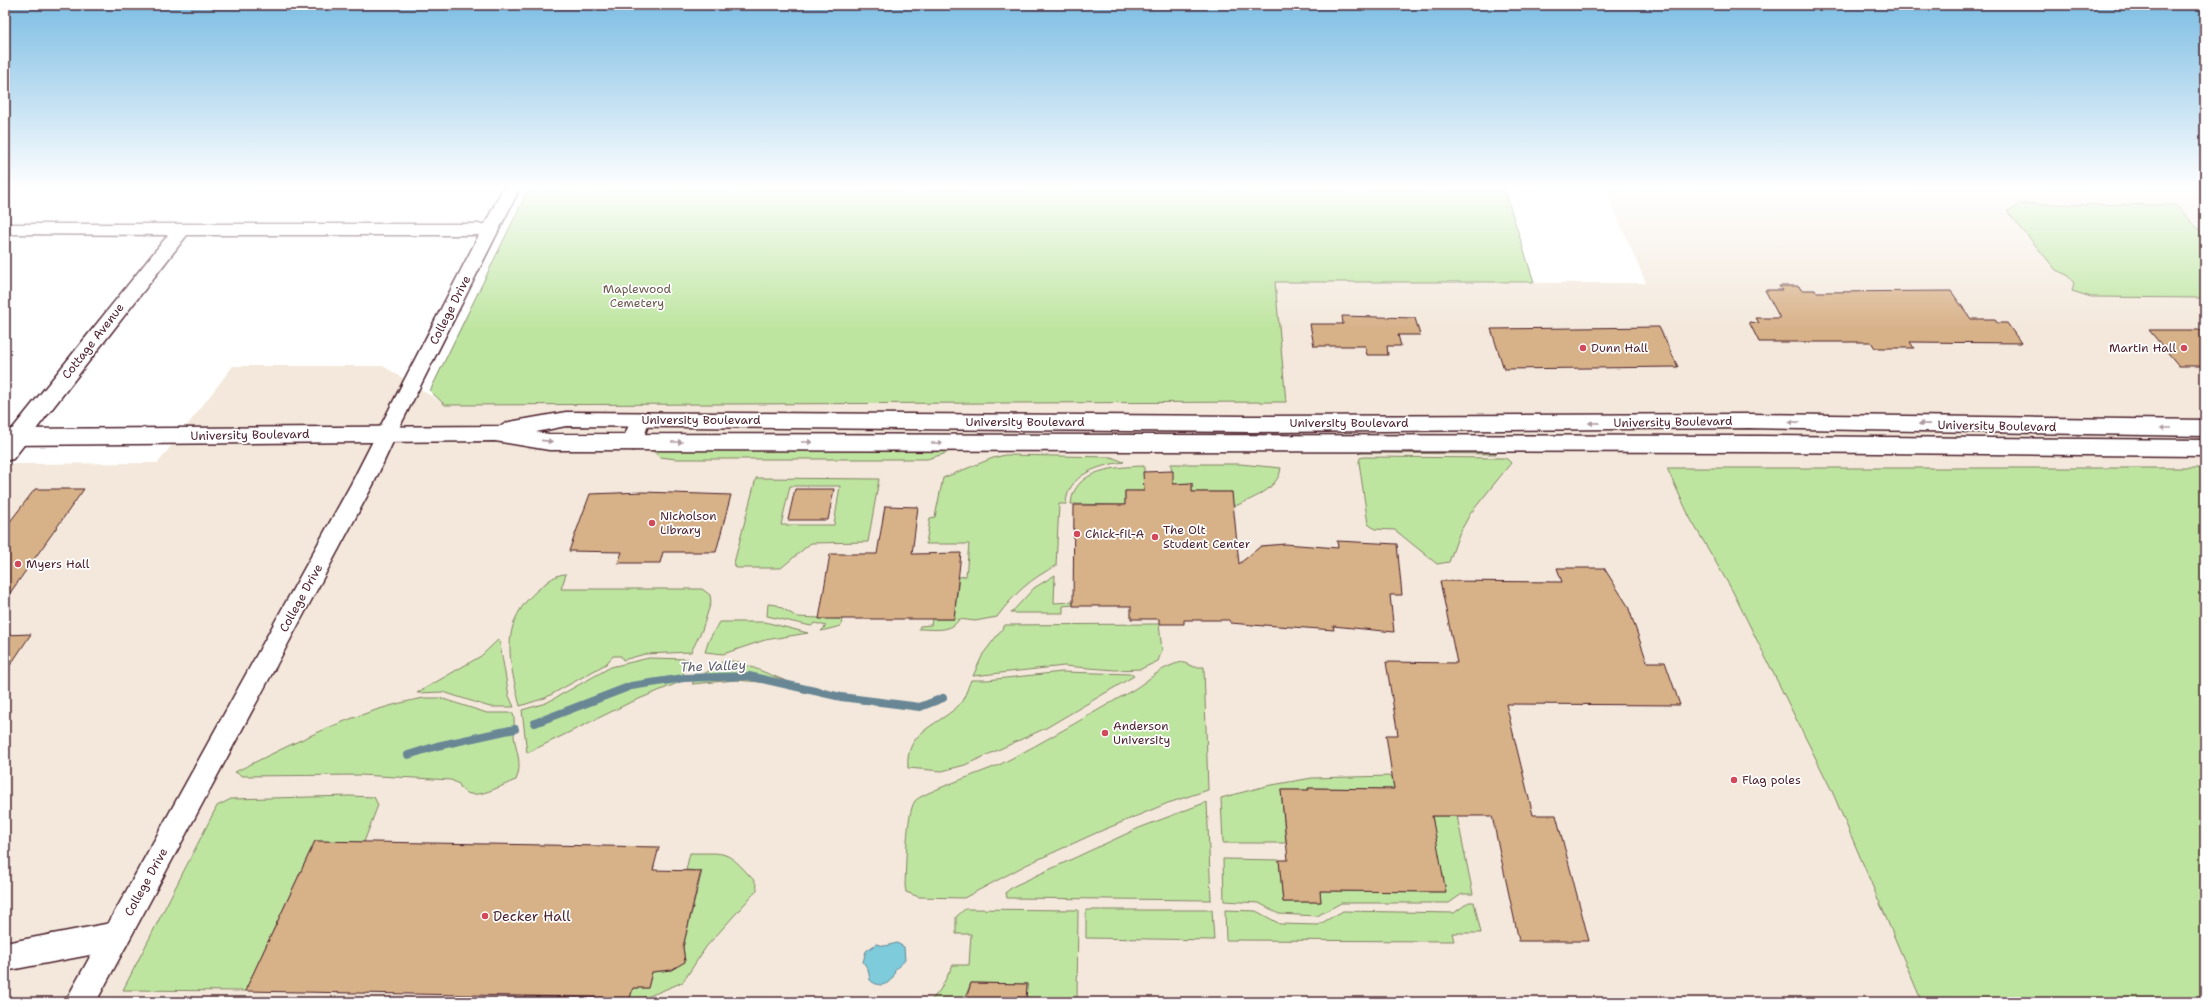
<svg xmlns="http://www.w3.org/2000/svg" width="2210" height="1007" font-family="'Shantell Sans',sans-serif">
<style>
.built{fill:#f3e8db}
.green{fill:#bee5a0;stroke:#848266;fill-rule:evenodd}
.water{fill:#7dcbdb;stroke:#698695}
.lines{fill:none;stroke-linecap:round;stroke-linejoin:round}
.stream{stroke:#698695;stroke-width:8}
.building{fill:#d7b188;stroke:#4a1f2b}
.minor-casing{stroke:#4a1f2b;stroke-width:3}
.tertiary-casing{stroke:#4a1f2b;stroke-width:3}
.secondary-casing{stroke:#4a1f2b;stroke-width:3}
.minor{fill:#fff;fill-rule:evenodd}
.tertiary{fill:#fff;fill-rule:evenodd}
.secondary{fill:#fff;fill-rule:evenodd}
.oneway{fill:#ae9aa0}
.poi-dot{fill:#d1495b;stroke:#fff;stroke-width:1.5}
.labels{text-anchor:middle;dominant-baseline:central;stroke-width:3.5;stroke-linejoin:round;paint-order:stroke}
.park-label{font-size:12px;fill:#6d5a4e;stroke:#fff}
.street-label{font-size:12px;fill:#4a1f2b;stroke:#fff}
.poi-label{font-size:12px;fill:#4a1f2b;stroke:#fff;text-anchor:start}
.water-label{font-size:13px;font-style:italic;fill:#5c5b69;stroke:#fff}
.near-poi-label{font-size:14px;fill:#4a1f2b;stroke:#fff;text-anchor:start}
</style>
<rect width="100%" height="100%" fill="#fff"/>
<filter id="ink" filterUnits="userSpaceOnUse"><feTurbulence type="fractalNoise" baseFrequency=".025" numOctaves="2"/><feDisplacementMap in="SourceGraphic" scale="8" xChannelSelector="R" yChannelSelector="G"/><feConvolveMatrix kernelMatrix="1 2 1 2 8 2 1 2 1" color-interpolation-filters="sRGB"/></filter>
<g filter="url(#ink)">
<path class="built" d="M1605,188H2205V1002H5V464L158,463L233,366H383L446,405L1285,402L1275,282L1646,283Z"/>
<g class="green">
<path d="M529,188H1504L1534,282H1275L1286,402L445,405L430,391Z"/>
<path d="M2019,204L2176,205L2205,236V298L2091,297L2072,291L2074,283L2067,275L2056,270L2007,211L2013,209Z"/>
<path d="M648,447L948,448L947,453L927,459H676L660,457Z"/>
<path d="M1384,451H1495L1496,454L1359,453Z"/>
<path d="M1005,455L1111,457L1124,462C1100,465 1067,474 1066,504H1059L1056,566C1031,578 1013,595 997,617L975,621L959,619C952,633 933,629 919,629L920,626L931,625L932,619H954L959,577L966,576L969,544H926L930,518L935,517L943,478L993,458Z"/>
<path d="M1364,457L1504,458L1507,459L1511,463L1470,514L1459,534L1449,562L1437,564L1395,530L1375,529L1368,524L1359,462L1360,458Z"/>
<path d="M1171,464H1240L1281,468C1278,490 1251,499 1233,507L1232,492H1192V483L1173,484Z"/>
<path d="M1144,466V491H1125V505L1071,504C1074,468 1118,467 1144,466Z"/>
<path d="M1667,468H2205V1002H1922L1832,791L1732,590L1690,518Z"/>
<path d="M756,478L879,479L868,542L811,543L781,568H736L734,563ZM790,486H840L834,525H781Z"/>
<path d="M566,574L561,589H702L710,595L711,602L702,630L691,652L645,654L623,660L621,656H613L606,664L545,698L520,706C509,660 498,622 540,588C548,581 556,574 566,574Z"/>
<path d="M1055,575L1054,603L1073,602V605L1063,606V613H1011L1034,588Z"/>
<path d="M768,604L777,605L797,617L842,619L841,626L821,631L826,626L815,623L811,626L767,616Z"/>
<path d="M719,622H765L808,633L765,640L723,654L705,652L709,640Z"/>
<path d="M1159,624L1162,650L1158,661L1141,669L1115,670L1064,666L973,676L983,654L1005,625Z"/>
<path d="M499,639L509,696L514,707H490L443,692L417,693L481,656Z"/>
<path d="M649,658L689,659L680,682L627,704L527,753L522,710L546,703L611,667Z"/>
<path d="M725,660L739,662L796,685L736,680L692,684L695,680Z"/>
<path d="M1182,662L1194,667H1204L1208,790L1168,803L1096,833L1026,865L964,898L919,897L906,892L905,885C906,868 906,813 915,801C921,793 986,771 1001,764C1046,741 1089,715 1133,690C1151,679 1160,667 1182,662Z"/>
<path d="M1062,672L1131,674L1134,676L1046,728L965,765L942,771L908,768C905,732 935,727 957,707C964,701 967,689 971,680H987Z"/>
<path d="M424,698H440L487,713H513C515,720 514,728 514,736C516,752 523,764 516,780C501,785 467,807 459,784L451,780L360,775L242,776L235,772C296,742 357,710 424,698Z"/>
<path d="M1392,776L1394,789L1309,788V790H1281L1286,843H1223L1221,798L1266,786L1312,778Z"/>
<path d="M350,796L374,797L378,805L364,842L315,841L245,991L123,990L217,806L231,799Z"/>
<path d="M1207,802L1211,900L1007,898L1006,892L1014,886L1139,828Z"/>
<path d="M1432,816H1457L1473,894H1462L1449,903H1341L1317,916L1279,914L1259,903L1224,901L1223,859L1279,860L1283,902H1321L1320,891L1445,892Z"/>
<path d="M690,853C722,854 725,848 748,874C753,879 757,882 757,890L706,947L683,982L647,997L630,998L633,988H648L652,972L671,970L685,961L683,947L702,871L686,870Z"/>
<path d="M1469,902H1474L1481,933H1452L1454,941L1226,940L1225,910L1256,911L1280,924L1318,925L1343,911L1454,913Z"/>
<path d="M965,909L1078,910L1077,1002H1041V999L1026,998L1027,984L971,983L963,1002H930L940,990L953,965H969L971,934H956V917Z"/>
<path d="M1086,910H1212L1214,940L1086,938Z"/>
<path d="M687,1000H840L842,1002H681Z"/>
</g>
<path class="water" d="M897,943L904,947L905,960C902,964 898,966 896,969C894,971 895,973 894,975C889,986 878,988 870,980L868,969L863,962L866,951L876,944L885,946Z"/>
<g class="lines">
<g class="stream">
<path d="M535,723L631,686L684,678L749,676L841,697L920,707L943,698"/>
<path d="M408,755L437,746L515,729"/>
</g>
</g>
<g class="building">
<path d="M1779,286H1799L1801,290H1815L1816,292L1951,291L1971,319H1995L1997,323H2007L2021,343L1910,342L1914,348H1875L1871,342H1759L1749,322L1759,323L1756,318H1780L1765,290H1782Z"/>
<path d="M1342,316L1415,318L1420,335H1398L1401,346H1387L1388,355H1367L1365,346H1314L1310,324H1343Z"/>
<path d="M1659,327L1678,367L1504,369L1491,329Z"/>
<path d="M2149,330H2205V366H2179Z"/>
<path d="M1173,471V484L1192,483V492H1232L1239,564L1261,546L1285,544L1338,548L1337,541L1397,544L1402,595H1390L1394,632L1333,626L1334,630L1264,625V626L1231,623L1230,620H1184V624H1159V619H1131V606H1073L1074,505H1125V491H1144L1143,472Z"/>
<path d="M35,489H84L5,600V528Z"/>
<path d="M795,489H834L828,520H788Z"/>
<path d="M643,492L731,495L716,552H663L660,563H618L622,552L569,551L590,494Z"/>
<path d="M885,506L918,507L912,554L961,553L954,619H819L830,554H877Z"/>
<path d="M1557,568H1604L1628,606L1647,662H1665L1680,705L1506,704L1533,815H1556L1589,941H1519L1492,816H1432L1446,892L1320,891L1321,902H1283L1279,860H1288L1281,790H1309L1308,788L1394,789L1386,735H1398L1386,662L1457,663L1440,581L1562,582Z"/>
<path d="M31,634L5,673V635Z"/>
<path d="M315,841L659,847L653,870L701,871L683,947L685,962L671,970L652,972L648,988H633L630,998L245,991Z"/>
<path d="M971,983L1027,984L1026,1002H965Z"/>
</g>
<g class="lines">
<defs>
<g id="minor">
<path d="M503,188H520L394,438L387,441L380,438L377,433L479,235H187L13,459L5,461V438L168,235L5,234V224H485Z"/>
<path d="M640,413L647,415L650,420L640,447L633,450L626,447L622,442L633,415Z"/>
<path d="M116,922L126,926L130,936L126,946L116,950L5,971V943Z"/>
</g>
<path id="tertiary" d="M387,425L394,428L397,433L373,485L96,1002H65L351,484L377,433L380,428Z"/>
<path id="secondary" d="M566,412L1251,416L1749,414L2205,420V436L1749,428L1251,432L566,426L536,432L549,434L1761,436L2205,440V456L1761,452L549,450L495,441L5,445V429L501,426L509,422Z"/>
</defs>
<use href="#minor" class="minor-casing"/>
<use href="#tertiary" class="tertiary-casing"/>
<use href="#secondary" class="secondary-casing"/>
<use href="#minor" class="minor"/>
<use href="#tertiary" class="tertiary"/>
<use href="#secondary" class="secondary"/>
</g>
<defs><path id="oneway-solid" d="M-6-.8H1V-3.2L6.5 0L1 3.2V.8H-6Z"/></defs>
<g class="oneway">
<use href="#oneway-solid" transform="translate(1794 422) rotate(-179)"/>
<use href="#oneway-solid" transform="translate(1594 423) rotate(179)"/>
<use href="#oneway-solid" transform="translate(1924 424) rotate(-179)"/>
<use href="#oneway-solid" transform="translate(2166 428) rotate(-180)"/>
<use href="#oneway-solid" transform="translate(547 441) rotate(6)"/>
<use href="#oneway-solid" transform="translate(677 442)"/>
<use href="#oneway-solid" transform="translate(807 442)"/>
<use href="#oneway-solid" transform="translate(937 443)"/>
</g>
</g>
<linearGradient id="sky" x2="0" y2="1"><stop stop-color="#7dbde3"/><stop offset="0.57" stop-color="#fff"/><stop offset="1" stop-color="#fff" stop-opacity="0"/></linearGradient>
<rect width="2210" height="329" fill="url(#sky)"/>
<g class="poi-dot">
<circle cx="1583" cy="348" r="4"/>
<circle cx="2184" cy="348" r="4"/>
<circle cx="652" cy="523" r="4"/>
<circle cx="1077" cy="534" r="4"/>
<circle cx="1155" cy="537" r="4"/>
<circle cx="18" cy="564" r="4"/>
<circle cx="1105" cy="733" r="4"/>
<circle cx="1734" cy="780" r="4"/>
<circle cx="485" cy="916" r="4"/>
</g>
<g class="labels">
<g class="park-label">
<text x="637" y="289">Maplewood<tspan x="637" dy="14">Cemetery</tspan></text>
</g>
<g class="street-label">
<text transform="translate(450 310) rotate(-63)">College Drive</text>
<text transform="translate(93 341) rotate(-52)">Cottage Avenue</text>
<text x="701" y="420">University Boulevard</text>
<text x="1025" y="422">University Boulevard</text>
<text transform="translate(1673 422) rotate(-1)">University Boulevard</text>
<text x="1349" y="423">University Boulevard</text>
<text transform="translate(1997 426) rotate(1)">University Boulevard</text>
<text transform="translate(250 435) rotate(-1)">University Boulevard</text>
<text transform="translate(301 598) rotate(-61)">College Drive</text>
<text transform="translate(146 882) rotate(-61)">College Drive</text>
</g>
<g class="poi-label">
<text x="1591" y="348">Dunn Hall</text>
<text x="2176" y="348" text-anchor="end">Martin Hall</text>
<text x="660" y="516">Nicholson<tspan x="660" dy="14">Library</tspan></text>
<text x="1163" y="530">The Olt<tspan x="1163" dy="14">Student Center</tspan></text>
<text x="1085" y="534">Chick-fil-A</text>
<text x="26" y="564">Myers Hall</text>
<text x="1113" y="726">Anderson<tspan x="1113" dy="14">University</tspan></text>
<text x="1742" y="780">Flag poles</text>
</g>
<g class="water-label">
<text transform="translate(713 666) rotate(-2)">The Valley</text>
</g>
<g class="near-poi-label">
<text x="493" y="916">Decker Hall</text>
</g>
</g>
<rect width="2210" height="1007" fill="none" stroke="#fff" stroke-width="20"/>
<rect x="10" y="10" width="2190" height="987" fill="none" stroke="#4a1f2b" stroke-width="1.5" filter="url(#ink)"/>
</svg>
